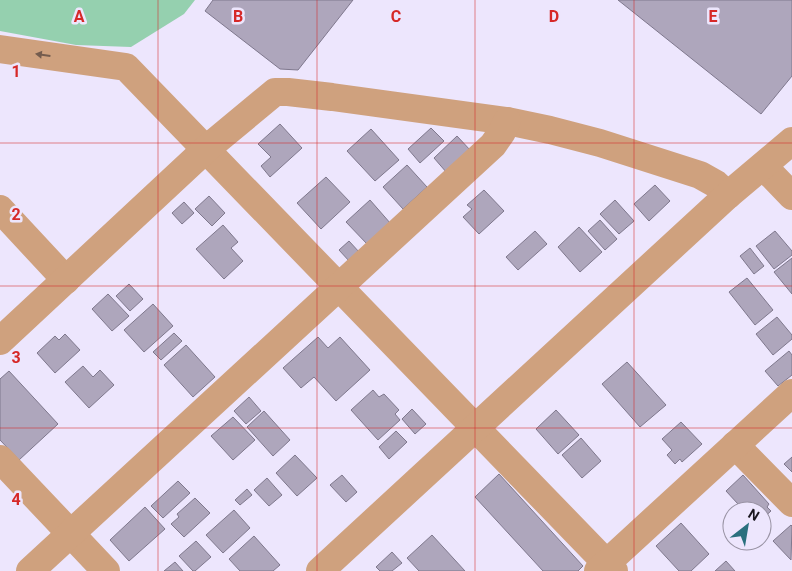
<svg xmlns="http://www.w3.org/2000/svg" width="792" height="571" font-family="Roboto,sans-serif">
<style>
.green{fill:#95d0af}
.building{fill:#aea6bc;stroke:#7f788d}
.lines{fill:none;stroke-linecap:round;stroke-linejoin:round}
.minor{stroke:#cfa17e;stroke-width:28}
.oneway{fill:#745c4e}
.grid{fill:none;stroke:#d62828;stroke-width:1;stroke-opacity:0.55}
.grid-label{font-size:16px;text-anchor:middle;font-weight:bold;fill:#d62828;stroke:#ede6fd;stroke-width:5;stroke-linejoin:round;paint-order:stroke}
</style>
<rect width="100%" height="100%" fill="#ede6fd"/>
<path class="green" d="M0,0H195L184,14L131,47L76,45L0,31Z"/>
<g class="building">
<path d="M213,0H353L298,70L280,69L205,11Z"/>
<path d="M618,0H792V76L761,114Z"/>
<path d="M280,124L302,148L270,177L261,166L271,157L258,144Z"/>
<path d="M431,128L444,141L420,163L408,149Z"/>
<path d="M371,129L399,160L375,181L347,151Z"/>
<path d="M457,136L471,151L447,173L434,158Z"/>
<path d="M407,165L427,187L403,209L383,187Z"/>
<path d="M326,177L350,202L321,229L297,203Z"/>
<path d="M655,185L670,201L649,221L634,204Z"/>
<path d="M484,190L504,211L479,234L463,217L472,209L467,205Z"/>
<path d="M209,196L225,213L212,226L195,209Z"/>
<path d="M370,200L391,224L368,245L346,222Z"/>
<path d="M615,200L634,221L619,234L600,214Z"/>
<path d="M184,202L194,213L182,224L172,213Z"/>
<path d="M600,220L617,239L605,250L588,231Z"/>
<path d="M223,225L238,242L231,248L243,261L224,279L196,249Z"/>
<path d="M579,227L602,252L580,272L558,247Z"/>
<path d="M535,231L547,244L518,270L506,257Z"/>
<path d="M775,231L792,251V255L774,269L756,246Z"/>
<path d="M349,241L360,253L350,262L339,250Z"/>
<path d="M750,248L764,266L754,274L740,256Z"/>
<path d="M792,258V294L774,272Z"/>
<path d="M747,278L773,310L755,325L729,292Z"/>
<path d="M129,284L143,299L130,311L116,296Z"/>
<path d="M108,294L129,316L112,331L92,309Z"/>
<path d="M153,304L173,326L144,352L124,330Z"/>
<path d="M777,317L792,335V339L773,355L756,334Z"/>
<path d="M174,333L182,341L161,360L153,352Z"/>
<path d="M65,334L80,350L55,373L37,353L55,336L59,340Z"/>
<path d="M318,337L328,348L340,337L370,370L336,401L314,377L301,388L283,368Z"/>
<path d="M186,345L215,377L193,397L164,365Z"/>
<path d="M789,351L792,355V375L778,386L765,371Z"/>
<path d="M627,362L666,405L640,427L602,384Z"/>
<path d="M83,366L93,377L100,370L114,385L89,408L65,382Z"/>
<path d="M9,371L58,424L19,460L0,440V379Z"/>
<path d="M373,390L379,397L384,394L399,410L395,414L400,420L378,440L351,410Z"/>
<path d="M249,397L261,411L246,424L234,411Z"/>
<path d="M412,409L426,424L415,434L402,419Z"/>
<path d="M556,410L579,435L558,454L536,429Z"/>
<path d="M264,411L290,440L273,456L247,427Z"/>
<path d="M233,417L255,440L233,460L211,436Z"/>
<path d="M681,422L702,444L682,462L680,459L675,464L667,455L672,450L662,439Z"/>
<path d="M396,431L407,442L389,459L379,447Z"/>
<path d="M581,438L601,461L582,478L562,455Z"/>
<path d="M295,455L317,478L297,496L276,473Z"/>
<path d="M792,457V472L784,464Z"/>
<path d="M499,474L583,566L578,571H543L475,497Z"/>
<path d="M342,475L357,492L346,502L330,485Z"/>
<path d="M743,475L769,504L767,507L771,511L762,519V511H731L738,504L726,491Z"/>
<path d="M267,478L282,495L269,506L254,490Z"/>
<path d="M178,481L190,493L163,518L151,506Z"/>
<path d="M247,489L252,495L240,505L235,500Z"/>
<path d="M195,498L210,513L184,537L171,524L179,517L177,514Z"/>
<path d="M145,507L165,529L129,561L110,540Z"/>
<path d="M234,510L250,528L223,553L206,535Z"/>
<path d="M681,523L709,554L691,571H679L656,546Z"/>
<path d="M791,525L792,526L791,560L773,541Z"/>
<path d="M432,535L465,571H419L407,558Z"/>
<path d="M254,536L280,565L273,571H240L229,559Z"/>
<path d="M196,541L211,557L195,571H193L179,556Z"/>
<path d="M392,552L402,563L392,571H380L376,567Z"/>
<path d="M726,561L735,571H715Z"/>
<path d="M175,562L183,571H164Z"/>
</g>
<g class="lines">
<g class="minor">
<path d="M0,49L126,67L614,571"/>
<path d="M763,166L792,196"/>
<path d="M0,209L66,280"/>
<path d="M0,341L205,150L275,92H288L332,97L507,121L550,130L600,143L700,175L716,184L728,195"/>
<path d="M735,445L792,503"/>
<path d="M0,459L106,571"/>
<path d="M30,571L493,145L502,132L507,121"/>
<path d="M320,571L728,195L792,141"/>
<path d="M598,571L792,393"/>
</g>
</g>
<defs><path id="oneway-solid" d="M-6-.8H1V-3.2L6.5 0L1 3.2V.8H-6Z" transform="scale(1.25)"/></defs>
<use class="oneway" href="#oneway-solid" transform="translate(43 55) rotate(-172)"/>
<path class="grid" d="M158,0V571M317,0V571M475,0V571M634,0V571M0,143H792M0,286H792M0,428H792"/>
<g class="grid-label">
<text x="79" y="22">A</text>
<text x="238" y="22">B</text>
<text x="396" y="22">C</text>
<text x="554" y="22">D</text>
<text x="713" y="22">E</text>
<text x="16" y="77">1</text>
<text x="16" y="220">2</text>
<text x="16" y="363">3</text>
<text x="16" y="505">4</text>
</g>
<g transform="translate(747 526) rotate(31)"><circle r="24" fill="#ede6fd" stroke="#9993a4"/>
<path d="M0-4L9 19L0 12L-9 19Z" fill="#2a707e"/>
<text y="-8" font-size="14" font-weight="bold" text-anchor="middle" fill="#1a171f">N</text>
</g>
</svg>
